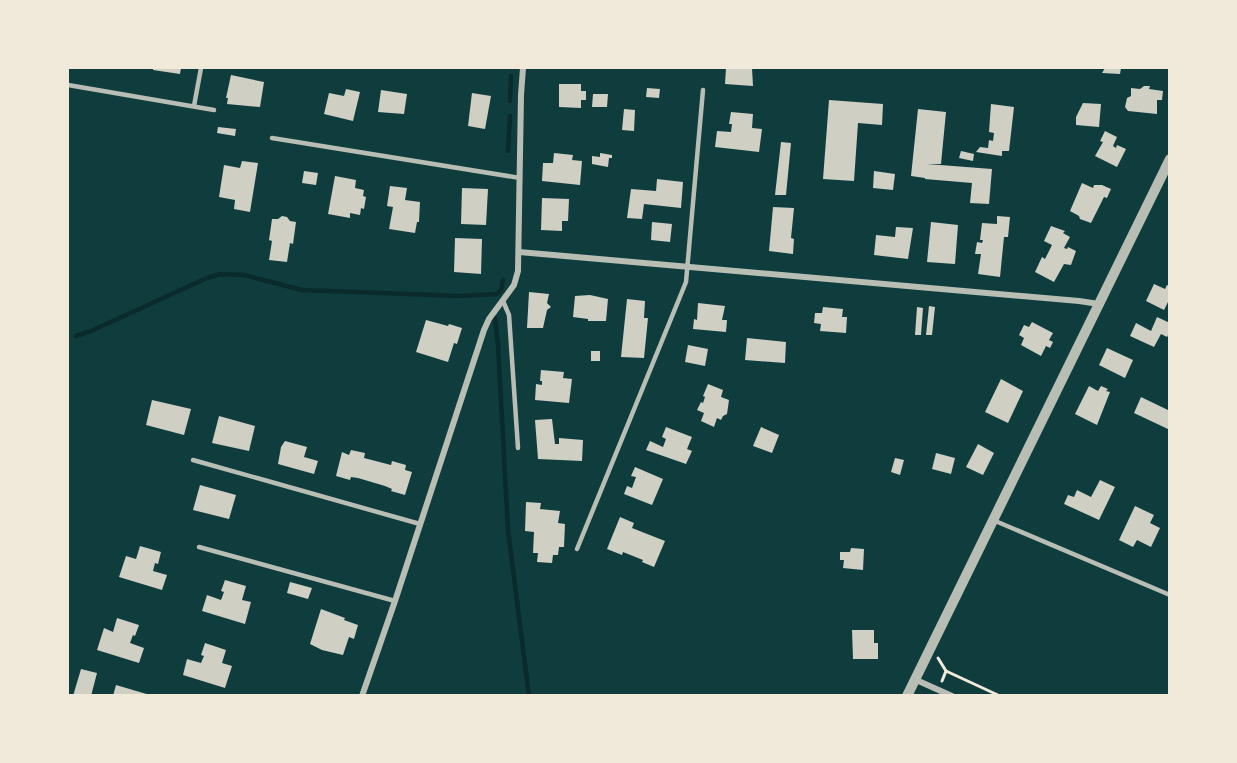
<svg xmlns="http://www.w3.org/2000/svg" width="1237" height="763" font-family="Raleway,sans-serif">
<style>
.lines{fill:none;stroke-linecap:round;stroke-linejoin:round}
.stream{stroke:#0a2a2b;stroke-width:4.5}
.building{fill:#cfcfc3}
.path{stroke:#f1e9da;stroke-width:3}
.service{stroke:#b8beb3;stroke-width:4.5}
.minor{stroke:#b8beb3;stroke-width:6}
.tertiary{stroke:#b8beb3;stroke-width:10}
</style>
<rect width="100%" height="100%" fill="#0f3d3e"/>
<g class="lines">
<g class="stream">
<path d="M510,101L511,76"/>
<path d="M508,151L510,116"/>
<path d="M495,318L498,345L508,530L529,696"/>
<path d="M76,336L91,331L207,278L221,274L244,275L302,290L459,296L497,294L501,290L503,280"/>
</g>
</g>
<g class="building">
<path d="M153,68H181L180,74L153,70Z"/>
<path d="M726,68H752L753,86L725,84Z"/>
<path d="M1105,68H1121L1120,74L1102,73Z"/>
<path d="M231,75L264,82L260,107L227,104L228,98H226Z"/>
<path d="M559,84H581V91H586V100H581V108L559,107Z"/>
<path d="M1144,86H1150L1149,89L1163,91L1162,100H1157V114L1128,111L1125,107L1127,98L1131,96V88L1140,89Z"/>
<path d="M647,88L660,89L659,98L646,97Z"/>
<path d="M346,89L360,92L353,121L324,114L329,93L344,96Z"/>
<path d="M381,90L407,94L404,114L378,112Z"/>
<path d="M472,93L491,96L485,129L468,126Z"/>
<path d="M593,94H608L607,107H592Z"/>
<path d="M829,100L883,104L882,125L858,123L854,181L823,179Z"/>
<path d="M1083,103L1101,104L1099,127L1076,125V117Z"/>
<path d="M991,104L1014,107L1009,151H1002V156L976,152L980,147L988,148L989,140L993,141L994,133L989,132Z"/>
<path d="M624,109L635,110L634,131L622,130Z"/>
<path d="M918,109L946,112L941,164H927L992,169L989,204L970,203L972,183L925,179V178L911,176Z"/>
<path d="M731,112L753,114L752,128L762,129L759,152L715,147L717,131L731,132L732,124H729Z"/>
<path d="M218,127L236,129L235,136L217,133Z"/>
<path d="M1105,131L1117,137L1113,146L1116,148L1117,145L1126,149L1117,167L1095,156L1103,142L1100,141Z"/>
<path d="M781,142L791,143L786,195H775Z"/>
<path d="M961,151L974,154L973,161L959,158Z"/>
<path d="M554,153L573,155L572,160L582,161L580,185L542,181L543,163H553Z"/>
<path d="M600,153L612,155V158H609L608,167L592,164V156L600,157Z"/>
<path d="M242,161L258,163L250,212L234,209L235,200L219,197L224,165L240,168Z"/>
<path d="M304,171L318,173L316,185L302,183Z"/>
<path d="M874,171L895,174L893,190L873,188Z"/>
<path d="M335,176L356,180L355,188L364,190L363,196L366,197L364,209L361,208L360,215L350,213V218L328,214Z"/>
<path d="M657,179L683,182L681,208L644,204L642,219L627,218L631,189L656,191Z"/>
<path d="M1082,183L1093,188L1094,185H1102L1111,189L1107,198L1104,197L1091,223L1080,219L1079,216L1070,211Z"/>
<path d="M390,186L407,188L405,200L420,202L419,222H417L415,233L389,229L393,207L387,206Z"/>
<path d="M462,188L488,189L486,225L461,224Z"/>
<path d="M542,198L569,199L568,221H562V231L541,230Z"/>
<path d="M773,207L794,208L791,238L794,239L793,254L769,251Z"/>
<path d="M282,216L287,217L290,221L296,222L293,244L290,243L287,262L269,260L272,241L269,240L272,219H278Z"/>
<path d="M997,216L1010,217L1008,237H1004L1000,277L978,274L981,254H975L977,242L982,243L983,240H980L982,223L997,224Z"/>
<path d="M652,222L672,224L670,242L651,240Z"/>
<path d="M931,222L958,225L955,264L927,262Z"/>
<path d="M1051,226L1065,231L1063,233L1070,237L1064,248L1067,249L1068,247L1076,251L1071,265L1064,264L1054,282L1035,272L1042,257L1045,259L1052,245L1044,241Z"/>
<path d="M896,227L913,228L908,259L874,255L876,235L895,237Z"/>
<path d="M455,238L482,239L481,274L454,272Z"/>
<path d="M1154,284L1165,289L1167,285L1170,286V298L1164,310L1146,301Z"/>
<path d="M529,292L549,294L547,303L551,307L547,310L543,328H527Z"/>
<path d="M590,295L608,299L606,321H588V319L573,317L575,296Z"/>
<path d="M627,299L645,301L644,318H648L644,358L621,357Z"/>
<path d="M698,303L725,306L722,320H727L726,332L693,329L694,319L697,320Z"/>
<path d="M929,306L935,307L932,335H926Z"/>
<path d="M823,307L843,309L842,317H847L846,333L820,331L821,324L814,323L815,313H822Z"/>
<path d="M917,307L923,308L921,335H915Z"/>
<path d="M1157,317L1170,323V332L1167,337L1161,334L1154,347L1130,336L1136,323L1151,331Z"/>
<path d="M426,320L448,326L449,324L462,328L457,344L454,343L448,362L416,352Z"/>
<path d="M1032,322L1053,333L1049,340L1053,342L1050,348L1046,346L1041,356L1021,345L1024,338L1019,335L1024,325L1029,327Z"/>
<path d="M747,338L786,342L785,363L745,360Z"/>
<path d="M688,345L708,349L705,366L685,362Z"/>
<path d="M1107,348L1133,360L1125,378L1099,365Z"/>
<rect x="591" y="351" width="9" height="10"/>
<path d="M541,370L564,372L563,378L572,379L569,403L535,400L536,384L542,385V381H540Z"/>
<path d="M1001,379L1023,391L1008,423L985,412Z"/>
<path d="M708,384L723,390L721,397L729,400L727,414L723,416L721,420L717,418L714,427L701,421L704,413L697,410L701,402L703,403L705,397L703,396Z"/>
<path d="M1089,386L1098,391L1101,386L1108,389L1106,391L1110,392L1097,425L1075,414Z"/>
<path d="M1141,397L1170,411V430L1134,413Z"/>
<path d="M152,400L191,409L184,435L146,425Z"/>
<path d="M219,416L255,426L249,451L212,443Z"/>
<path d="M552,419L555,444H559V438L583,440L582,461L538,459L535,420Z"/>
<path d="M666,427L692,437L687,449L692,451L686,464L646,450L650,441L663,447L666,439L662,437Z"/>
<path d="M761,427L779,435L772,453L753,446Z"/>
<path d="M285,441L307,447L304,457L318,461L314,474L278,464L281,447Z"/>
<path d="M978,444L994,453L983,475L966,467Z"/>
<path d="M351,450L365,453L364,458L391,465L392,461L406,465L405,470L412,472L405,495L391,491L392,489L385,486L358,478L351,477L350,480L336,476L342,452L349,455Z"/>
<path d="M936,453L955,458L951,474L932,469Z"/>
<path d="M895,458L904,460L900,475L891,472Z"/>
<path d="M635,467L663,479L652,505L624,494L627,486L632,488L636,477L631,476Z"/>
<path d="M1100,480L1115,487L1099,520L1064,504L1068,495L1074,497L1077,490L1091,497Z"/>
<path d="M200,485L236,495L229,519L193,510Z"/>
<path d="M526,502L541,503L540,509L560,511L558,523L565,524L564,547H559L558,555H553L552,563L537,562L538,553H533L534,532L525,531Z"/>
<path d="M1135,506L1154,515L1150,523L1160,528L1151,547L1137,540L1133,547L1119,540Z"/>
<path d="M620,517L634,523L632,528L665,541L654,567L642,562L643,560L623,552L622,555L607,549Z"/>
<path d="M140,546L161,552L158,564L155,563L153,571L167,575L162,590L119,577L126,556L136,559Z"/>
<path d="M851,548L864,549L863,570L843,568L844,560H840V552H850Z"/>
<path d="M225,580L246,586L242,600L251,602L245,624L202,611L207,595L221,600L224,592L221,591Z"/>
<path d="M290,582L312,588L308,599L287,593Z"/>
<path d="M321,609L345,618L344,620L358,625L354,639L349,637L343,655L322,650L310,644Z"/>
<path d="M117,618L139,625L135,636L133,635L130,643L144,648L139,663L97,650L104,628L113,632Z"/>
<path d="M852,630H874V643H878V659H853Z"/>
<path d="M205,643L226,650L222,663L232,666L225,688L183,675L187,659L201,663L204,656L201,655Z"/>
<path d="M81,669L97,673L91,696H73Z"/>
<path d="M116,685L150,695V696H113Z"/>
</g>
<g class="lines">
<g class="path">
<path d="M938,658L946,671L942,681"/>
<path d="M946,671L1000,696"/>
</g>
<g class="service">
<path d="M68,85L214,110"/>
<path d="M194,106L201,68"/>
<path d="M272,138L520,178"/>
<path d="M503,301L509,315L518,448"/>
<path d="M193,460L420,524"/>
<path d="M993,520L1170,595"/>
<path d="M199,547L395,601"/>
<path d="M577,549L686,282L703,90"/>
</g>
<g class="minor">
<path d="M519,252L1079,301L1099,304"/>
<path d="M914,679L952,696"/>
<path d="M362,696L395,601L484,330L489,319L514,285L518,271L521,95L523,68"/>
</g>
<path class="tertiary" d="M907,696L1170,159"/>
</g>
<rect width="1237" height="763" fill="none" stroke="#f1e9da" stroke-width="138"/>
</svg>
